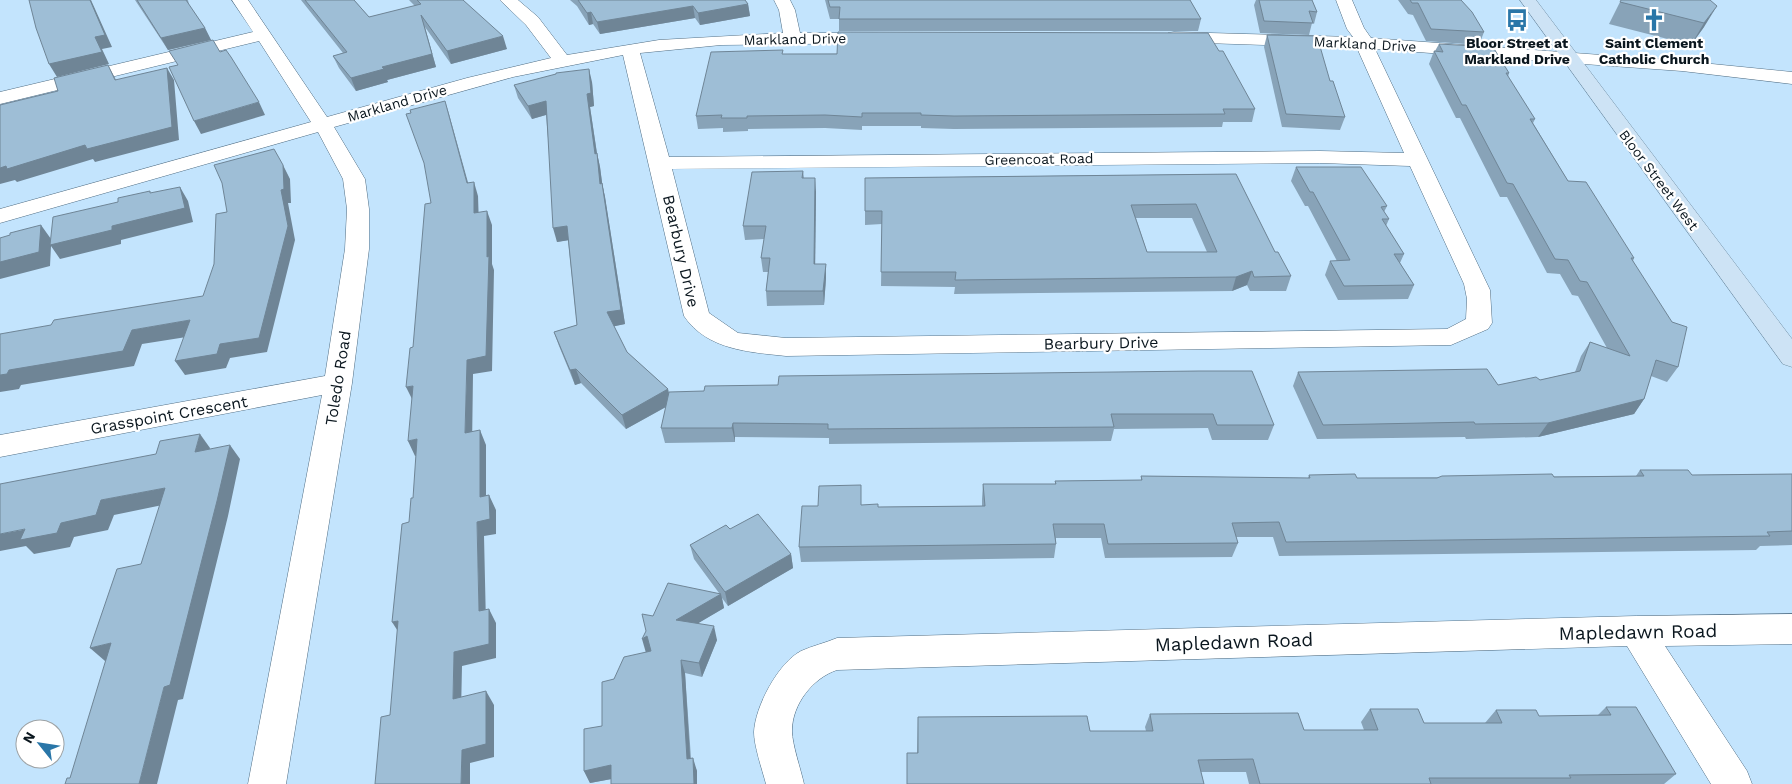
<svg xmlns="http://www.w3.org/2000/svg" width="1792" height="784" font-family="'Work Sans',sans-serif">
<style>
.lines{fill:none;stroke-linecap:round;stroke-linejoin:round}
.minor-casing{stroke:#506d83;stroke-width:1}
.major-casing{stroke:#7390a6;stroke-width:1}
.minor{fill:#fff;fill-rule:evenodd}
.major{fill:#cde3f5;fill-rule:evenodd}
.wall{fill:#88a3b8;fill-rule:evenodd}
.shaded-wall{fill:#6f8596}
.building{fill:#9ebed6;stroke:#6f8596;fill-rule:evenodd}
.labels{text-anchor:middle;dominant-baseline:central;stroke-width:4.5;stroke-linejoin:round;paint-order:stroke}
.far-street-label{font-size:14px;fill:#0a161e;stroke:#fff}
.far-poi-label{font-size:14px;font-weight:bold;fill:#0a161e;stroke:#fff}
.street-label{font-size:16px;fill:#0a161e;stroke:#fff}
.near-street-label{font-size:19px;fill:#0a161e;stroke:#fff}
</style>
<rect width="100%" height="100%" fill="#c3e4fd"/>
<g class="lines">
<defs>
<g id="minor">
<path d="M232,0H248L327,117L467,78L551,58L526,25L500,0H518L538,17L567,55L659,40L783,33L779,10L774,0H790L795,10L800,33H876L882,34L885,38L882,42L876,43L721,45L640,53L669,157L1320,151L1404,153L1357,48L1174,42L1168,41L1165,37L1168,33L1174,32L1353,37L1347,29L1336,0H1352L1364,28L1371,38L1682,61L1792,72V84L1682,71L1375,49L1490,290L1492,323L1488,329L1451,345L786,356C749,352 707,350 684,316L623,55L513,77L334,127L365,179L369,209V249L352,383L286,784H248L322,395L0,457V435L325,376L345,249L347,209L343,179L318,132L0,223V209L311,122L259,41L0,104V92L253,32ZM1320,163L1410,166L1464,284L1467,299L1466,319L1447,329L786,338L738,333L709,313L672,169Z"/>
<path d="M1792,614V644L1665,646L1747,771L1752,784H1711L1627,646L837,670C813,678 792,704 792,731C792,744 801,770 804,784H766C762,769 754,746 754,732C755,707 778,663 801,651C812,646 825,643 837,638L1636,616Z"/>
</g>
<path id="major" d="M1520,0H1536L1792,339V367L1783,364Z"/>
</defs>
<use href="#minor" class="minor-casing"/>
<use href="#major" class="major-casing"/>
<use href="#minor" class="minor"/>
<use href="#major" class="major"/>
</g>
<g class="wall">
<path d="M135,0H188L189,5L205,28L211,40L168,50Z"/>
<path d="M301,0H354L369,17L415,6L409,0H463L507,49L451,64L425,27L436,67L387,80L388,82L356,91L339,68L333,56L343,53Z"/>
<path d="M570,0H745L748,4L750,16L700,25L695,18L600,34L593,24L589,25L577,6Z"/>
<path d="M825,0H1190L1201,19L1198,31H839V19H830Z"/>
<path d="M1256,0H1312L1317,12L1314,24L1312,23L1309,35L1260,33L1254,5Z"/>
<path d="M1398,0H1461L1484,32L1479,45L1426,41L1413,15L1408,14Z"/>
<path d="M1710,0L1704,27L1691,45L1609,24L1620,2Z"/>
<path d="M1267,35L1330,81L1345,117L1340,130L1282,127L1264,47Z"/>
<path d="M1439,44L1509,73L1508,77L1535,119L1533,123L1568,181L1634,258L1633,261L1678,367L1667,382L1651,376L1644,399L1634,414L1538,437L1466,439L1465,437L1317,439L1293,386L1298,372L1498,385L1540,380L1575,372L1581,356L1590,342L1607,348L1578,296L1572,295L1560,274L1547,273L1507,197H1500L1460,118H1456L1429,64L1434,51H1435Z"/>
<path d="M1219,51L1255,109L1252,122H1223L1222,127L954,129L921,128V126H862V130L825,128L748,129V131L723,132V128L698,129L696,116L783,54Z"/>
<path d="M592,82L594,106L590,107L597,153L600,167L602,183L605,197L625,324L614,326L627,352L668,389L669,394L778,385L1199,371L1274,425L1268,440H1212L1208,428L1114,429L1111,441L829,444V438L735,437V442L665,443L661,428L666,407L626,429L581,383L575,385L559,346L554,332L577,325L568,240L557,242L546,115L532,119L518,98L514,85Z"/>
<path d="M1296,167L1387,206L1384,212L1389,219L1386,226L1404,254L1400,263L1414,285L1408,299L1338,300L1325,275L1330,261H1337L1308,206H1305L1291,181Z"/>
<path d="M803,171L804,178L816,192L815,264H826V278L824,305L767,306L766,291L768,272H763L761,258L764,239L745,240L743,226Z"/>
<path d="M1236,174L1275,252L1291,276L1286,291H1250L1247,285L1232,291L954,294L955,287L881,286L882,224L865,225V178ZM1136,218H1192L1207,252H1147Z"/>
<path d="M1640,470L1692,475L1792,474V545L1760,546L1756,550L1279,556L1273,537H1236L1238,543L1232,557L1105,558L1101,538H1056V544L1054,558L801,562L799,547L818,506L861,505L878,507L982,506V499L983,484H1055V481L1141,480V476L1308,478L1309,475L1357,478L1636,476Z"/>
<path d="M730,529L791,554L793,568L728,606L722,598L724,608L698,623L717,640L702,677L685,673L691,758L697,771V784H611V779L590,783L584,771L602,726L614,679L646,652L653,616L719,593L694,559L690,545Z"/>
<path d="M1606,707L1676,774L1664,784H1249L1246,772H1201L1204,784H907V753H917L918,717L1090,731H1146L1145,727L1150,714L1304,730H1364L1361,722L1370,709L1424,723H1485L1496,710L1539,716H1597Z"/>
</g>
<g class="shaded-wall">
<path d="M90,0H91L112,47L102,49L109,64L57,77L49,64L95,37Z"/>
<path d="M748,4L750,16L700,25L698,13Z"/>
<path d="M693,6L695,18L600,34L597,22Z"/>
<path d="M1717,6L1704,27L1691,45L1704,23Z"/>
<path d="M591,12L593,24L589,25L587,13Z"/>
<path d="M421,15L436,67L387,80L388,82L356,91L351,78L382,67Z"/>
<path d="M205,28L211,40L168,50L161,38Z"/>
<path d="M503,36L507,49L451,64L447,51Z"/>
<path d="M108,65L115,78L122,93L115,80Z"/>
<path d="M167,68L174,80L179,140L95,162L93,159L17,182L15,180L0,184V168Z"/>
<path d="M589,69L592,82L594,106L590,107L598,161L597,153L600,167L604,197L600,184L595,154L587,94Z"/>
<path d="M445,101L449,114L472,197L467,183Z"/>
<path d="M546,101L549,114L532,119L528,106Z"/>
<path d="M259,102L265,115L201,134L194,121Z"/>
<path d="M283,165L290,179L291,203H288L295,240L267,352L230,358L226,368L185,375L175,361L220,344L281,190Z"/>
<path d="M815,178L816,192L815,278L814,264Z"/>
<path d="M474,182L478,196L479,227L474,213Z"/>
<path d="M602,183L605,197L625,324L611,327L607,312Z"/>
<path d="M180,187L188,201L193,222L121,240V244L60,259L51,246L50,266L0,279V262L41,225L51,239L112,226Z"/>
<path d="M487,211L492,225V264L494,270L492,371L473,374L472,448L465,433L467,360L487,257Z"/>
<path d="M567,226L570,240L557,242L553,228Z"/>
<path d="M826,264V278L824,305L823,291Z"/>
<path d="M1252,271L1247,285L1232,291L1236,277Z"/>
<path d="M190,320L199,335L142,344L134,366L21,385L19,389L0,392V375L9,370L132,330Z"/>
<path d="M576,369L581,383L575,385L570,370Z"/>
<path d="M413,386V401L406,387Z"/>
<path d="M668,389L671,404L626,429L622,415Z"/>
<path d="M1644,399L1634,414L1538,437L1548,423Z"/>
<path d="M733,423L735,437V442L732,428Z"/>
<path d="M480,430L486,445V512L480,497Z"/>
<path d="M200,434L210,448L206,466L195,452Z"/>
<path d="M417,439L424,454L415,456L408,441Z"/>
<path d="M230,445L240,459L228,516L183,699L178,700L157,784H139L164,687Z"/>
<path d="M165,488L177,502L114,515L108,530L74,537L70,547L34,554L26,546L0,551V534L61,523L101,500Z"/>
<path d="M489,495L496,510V534L484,536L486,625L479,611L477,522Z"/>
<path d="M791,554L793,568L728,606L725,592Z"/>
<path d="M721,594L724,608L680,634L676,620Z"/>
<path d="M489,609L496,623V658L462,666L461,713L453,699L454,652Z"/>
<path d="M398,621L401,636L392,622Z"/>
<path d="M714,626L717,640L702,677L699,663Z"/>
<path d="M647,636L652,650L646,653L642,639Z"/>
<path d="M111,643L125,657L105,661L90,648Z"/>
<path d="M681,660L685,673L691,772L687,759Z"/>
<path d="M486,691L494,705V757L470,763V784H461L462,750Z"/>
<path d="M693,758L697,771V784H694Z"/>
<path d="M611,765L617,778L590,783L584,771Z"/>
</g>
<g class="building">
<path d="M29,0H90L105,35L95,37L102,52L49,64L36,28Z"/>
<path d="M137,0H186L205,28L161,38Z"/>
<path d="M305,0H354L369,17L421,4L417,0H463L503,36L447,51L421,15L432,54L382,67L384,69L351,78L333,56L347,52Z"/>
<path d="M578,0H745L748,4L698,13L693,6L597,22L591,12L587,13Z"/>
<path d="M828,0H1190L1201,19H839L840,7H830Z"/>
<path d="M1259,0H1312L1317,12L1309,11L1313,23L1264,21Z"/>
<path d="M1410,0H1461L1472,12L1484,32L1431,29L1418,3H1412Z"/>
<path d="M1621,0H1710L1717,6L1704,23L1620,2Z"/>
<path d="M838,32L1208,33L1219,51H1223L1255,109H1223L1225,114L954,116L921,115V113H862V117L825,115L747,116V118H721L722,115L696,116L711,52L783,50L782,54H837Z"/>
<path d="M1267,35L1317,36L1330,81H1333L1345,117L1286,114Z"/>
<path d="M213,40L220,52L226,50L231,57L259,102L194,121L169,67L178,65L169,51Z"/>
<path d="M1439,44L1493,47L1509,73H1506L1535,119H1530L1568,181L1586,182L1634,258H1631L1672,322L1687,327L1678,367L1656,360L1644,399L1548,423L1475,424L1474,422L1323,425L1298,372L1487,369L1498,385L1536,377L1540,380L1580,371L1590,342L1630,356L1587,282L1580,281L1568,260L1555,259L1513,184L1507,183L1466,105H1462L1434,51L1443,52Z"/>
<path d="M108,65L115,80L167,68L172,127L87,149L85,145L7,169L6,166L0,168V105L58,91L54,78Z"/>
<path d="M589,69L591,93L587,94L595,154L597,153L600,184L602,183L621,310L607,312L627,352L668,389L622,415L576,369L570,370L554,332L577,325L567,226L553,228L546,101L528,106L514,85L556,74V73Z"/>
<path d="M445,101L467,183L474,182V213L487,211V257L489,256L486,356L467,360L465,433L480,430V497L489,495L490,519L477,522L479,611L489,609V644L454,652L453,699L486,691V744L462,750L461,784H375L381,717L390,715L398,621L392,622L402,524L409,522L411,498H413L417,439L408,441L413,386L406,387L410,348L413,347L425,204L431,203L424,163L406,114L411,113L410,110Z"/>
<path d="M274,149L283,165L284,189L281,190L288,226L259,338L220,344L217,354L175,361L190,320L132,330L123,351L9,370L7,374L0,375V334L51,325L54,320L203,296L214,264L216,214L227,212L222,183L214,165Z"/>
<path d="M1296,167H1361L1387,206L1381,207L1389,219H1382L1404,254H1394L1414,285L1344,286L1330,261L1350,260L1313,192H1310Z"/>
<path d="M803,171L802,178H815L814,264H826L823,291H766L770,258H761L766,226H743L752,172Z"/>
<path d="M1236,174L1275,252H1278L1291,276L1254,277L1252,271L1236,277L955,280L956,272H881L882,211H865V178ZM1196,204L1217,252H1147L1131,205Z"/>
<path d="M180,187L185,208L112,226V230L50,245L53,217L118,202V198L150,191V193Z"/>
<path d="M41,225L39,252L0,262V238L10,235V233Z"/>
<path d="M1199,371H1252L1274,425H1217L1213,414H1111L1114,427L828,429V424L733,423L732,428H661L669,392L704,391L705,386L778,385L779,376Z"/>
<path d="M200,434L195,452L230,445L217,501L170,685L164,687L139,784H65L67,778H70L111,643L90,648L117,569L141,564L165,488L101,500L96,515L61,523L57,533L20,540L25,529L0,534V484L156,454L160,441Z"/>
<path d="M1640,470H1688L1692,475L1792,474V531L1767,532L1770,536L1286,542L1279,522L1232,523L1238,543L1108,544L1104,524H1053L1056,544L799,547L802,506H818L819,486L861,485V505L878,504V507L985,506L983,484H1056L1055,481L1142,480L1141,476L1310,478L1309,475L1355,474L1357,478H1437L1442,476L1552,474L1554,477L1644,476Z"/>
<path d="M758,514L791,554L725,592L690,545L726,525L730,529Z"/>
<path d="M668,583L721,594L676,620L714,626L699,663L681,660L687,759L693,758L694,784H611V765L584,771V729L602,726V682L614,679L624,657L651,651L647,636L642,639L646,631L642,614L653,616Z"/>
<path d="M1606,707H1636L1676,774L1569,775L1571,778H1429L1431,784H1260L1253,759L1198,760L1204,784H907V753H918V717L1087,716L1090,731H1153L1150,714L1298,713L1304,730H1378L1370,709H1418L1424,723H1502L1496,710H1536L1539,716L1611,715Z"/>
</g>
<defs>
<symbol id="bus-bare" viewBox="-9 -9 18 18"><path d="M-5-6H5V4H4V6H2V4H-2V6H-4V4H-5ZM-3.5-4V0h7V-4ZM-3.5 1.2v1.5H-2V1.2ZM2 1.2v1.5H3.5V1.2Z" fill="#2976a8" stroke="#fff" stroke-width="2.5" paint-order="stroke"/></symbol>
<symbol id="church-bare" viewBox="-9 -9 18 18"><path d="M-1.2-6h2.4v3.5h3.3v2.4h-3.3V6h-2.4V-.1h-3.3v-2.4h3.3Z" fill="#2976a8" stroke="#fff" stroke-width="2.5" paint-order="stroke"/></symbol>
</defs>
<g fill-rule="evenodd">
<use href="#bus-bare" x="1501" y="4" width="32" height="32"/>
<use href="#church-bare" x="1638" y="4" width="32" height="32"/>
</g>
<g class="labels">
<g class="far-street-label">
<text transform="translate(795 39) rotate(-1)">Markland Drive</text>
<text transform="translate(1365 44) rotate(3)">Markland Drive</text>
<text transform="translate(397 103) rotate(-16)">Markland Drive</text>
<text transform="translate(1039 159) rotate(-1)">Greencoat Road</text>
<text transform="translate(1659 180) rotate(53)">Bloor Street West</text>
</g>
<g class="far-poi-label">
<text x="1517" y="43">Bloor Street at<tspan x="1517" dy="16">Markland Drive</tspan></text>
<text x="1654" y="43">Saint Clement<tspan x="1654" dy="16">Catholic Church</tspan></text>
</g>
<g class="street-label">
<text transform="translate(681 251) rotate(77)">Bearbury Drive</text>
<text transform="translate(1101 343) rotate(-1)">Bearbury Drive</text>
<text transform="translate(338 378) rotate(-81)">Toledo Road</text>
<text transform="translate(169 415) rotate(-10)">Grasspoint Crescent</text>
</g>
<g class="near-street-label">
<text transform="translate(1638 632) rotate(-1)">Mapledawn Road</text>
<text transform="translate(1234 642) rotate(-2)">Mapledawn Road</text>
</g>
</g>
<g transform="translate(40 744) rotate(300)"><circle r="24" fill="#ffffff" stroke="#9da2a5"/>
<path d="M0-4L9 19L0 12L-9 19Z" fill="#2976a8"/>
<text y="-8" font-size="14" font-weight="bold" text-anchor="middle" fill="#0a161e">N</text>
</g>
</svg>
